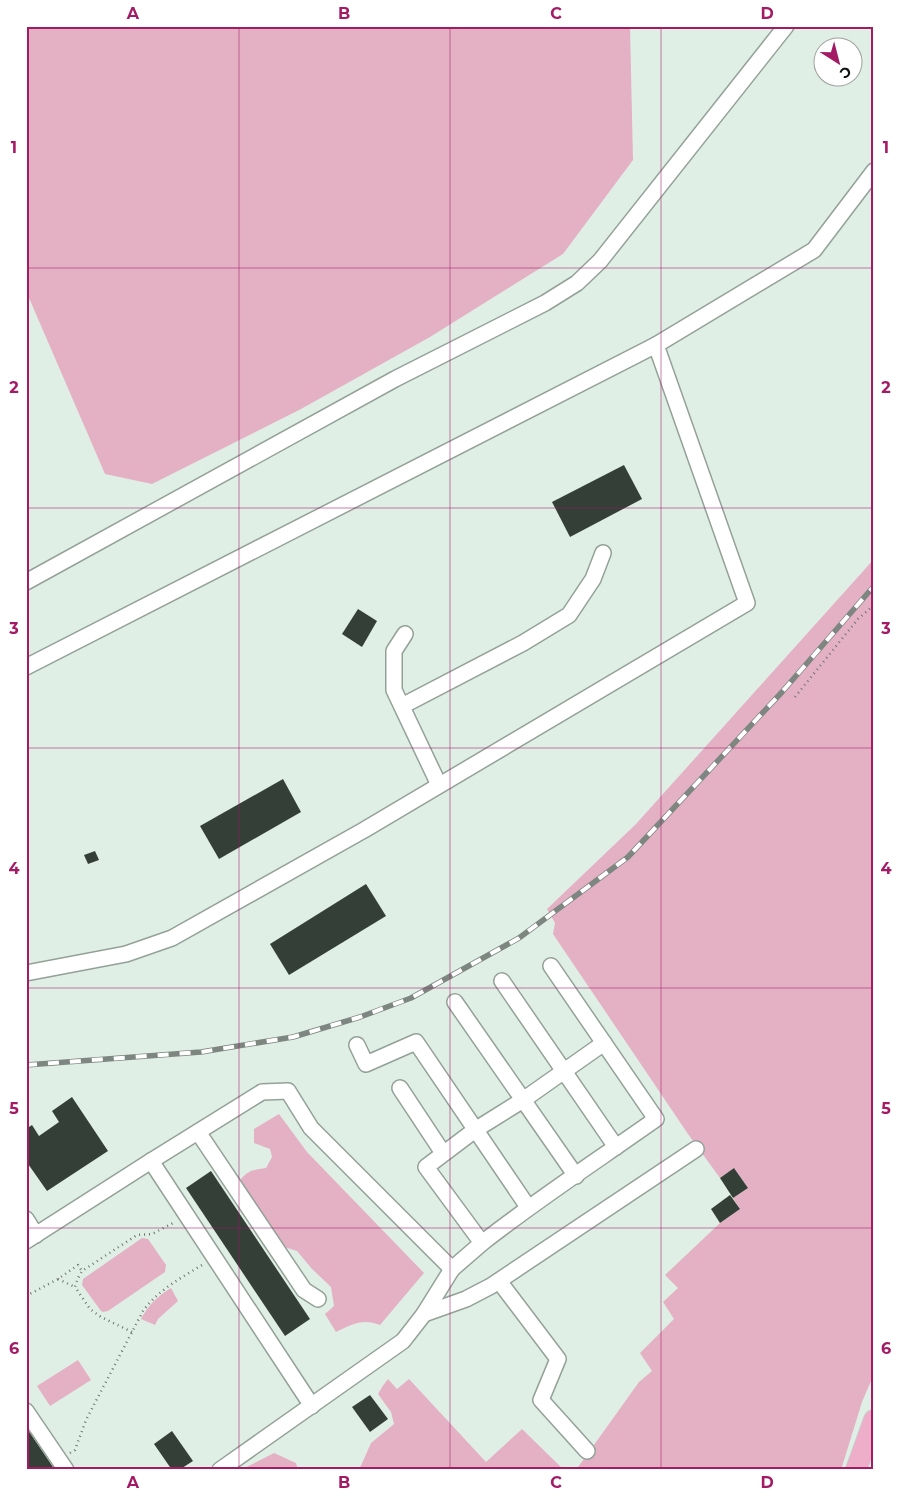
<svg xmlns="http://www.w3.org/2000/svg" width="900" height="1496" font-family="Montserrat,sans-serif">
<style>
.green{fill:#e4b1c4}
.building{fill:#343f38}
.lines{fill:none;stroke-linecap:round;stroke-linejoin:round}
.minor-casing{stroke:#94a199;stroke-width:18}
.major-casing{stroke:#cacbca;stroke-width:22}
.path{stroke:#6d7671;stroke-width:2.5;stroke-dasharray:1 4;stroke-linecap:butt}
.minor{stroke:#fff;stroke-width:15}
.major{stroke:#eeadc9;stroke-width:20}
.rail-casing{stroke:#7d8681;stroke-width:5.5}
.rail{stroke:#fff;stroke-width:4;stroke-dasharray:11;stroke-linecap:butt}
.grid{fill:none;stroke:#a31b65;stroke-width:1;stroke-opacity:0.55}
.neatline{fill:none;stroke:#a31b65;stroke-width:2}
.grid-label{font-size:16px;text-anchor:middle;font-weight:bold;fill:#a31b65}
</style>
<rect width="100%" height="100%" fill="#e0efe6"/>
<g class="green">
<path d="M26,26H630L633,160L563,254L430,337L301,409L152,484L105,474L26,291Z"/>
<path d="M874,559V1374L862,1402L841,1470H576L639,1382L652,1371L640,1353L674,1319L663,1302L678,1288L665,1275L720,1223L740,1209L733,1198L748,1188L734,1168L720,1178L688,1134L553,934L555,923L547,909L636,824Z"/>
<path d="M279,1114L307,1152L424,1273L380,1325C363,1318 352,1324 336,1332L325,1314L334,1306L331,1287L312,1269L297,1251L278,1245L238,1183C247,1171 251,1170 266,1168L272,1157L270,1149L254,1143V1129Z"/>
<path d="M142,1238L148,1239L166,1265L165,1272L108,1311L103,1312L101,1311L82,1285L83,1279Z"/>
<path d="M171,1288L178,1301L158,1319L155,1325L141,1319C148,1305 158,1296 171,1288Z"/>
<path d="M78,1360L91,1380L50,1406L37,1386Z"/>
<path d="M388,1379L397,1389L409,1379L486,1462L522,1429L564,1470H359L371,1443L394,1424L391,1412L378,1394L382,1387Z"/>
<path d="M274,1453L296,1463L298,1470H241Z"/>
</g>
<g class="building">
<path d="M624,465L642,499L570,537L552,502Z"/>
<path d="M358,609L377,621L362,647L342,634Z"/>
<path d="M283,779L301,812L219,859L200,826Z"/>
<path d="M95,851L99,860L88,864L84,855Z"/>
<path d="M366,884L386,916L289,975L270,944Z"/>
<path d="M72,1097L108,1151L47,1191L26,1161V1129L32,1125L39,1136L59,1122L52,1111Z"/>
<path d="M734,1168L748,1188L733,1198L720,1178Z"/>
<path d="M211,1171L310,1319L285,1336L186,1188Z"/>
<path d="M730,1195L740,1209L720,1223L711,1209Z"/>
<path d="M370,1395L388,1419L370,1432L352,1407Z"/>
<path d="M26,1427L55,1470H26Z"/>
<path d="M172,1431L193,1461L179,1470H172L154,1444Z"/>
</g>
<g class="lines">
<defs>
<g id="minor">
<path d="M26,582L395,379L545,303L577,283L600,261L786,26"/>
<path d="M405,634L394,651V690L439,785"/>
<path d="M26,667L656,345"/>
<path d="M402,706L523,643L569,615L593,579L603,553"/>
<path d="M26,973L126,954L172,938L364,830L747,603L656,345L814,250L874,171"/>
<path d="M502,981L616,1147"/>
<path d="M455,1002L576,1176"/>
<path d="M357,1045L366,1064L416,1042L528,1207"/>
<path d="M400,1088L443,1153"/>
<path d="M198,1132L304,1290L318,1299"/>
<path d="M151,1161L312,1406"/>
<path d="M26,1219L36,1235"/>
<path d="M26,1241L151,1161L262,1092L288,1091L311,1128L452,1269"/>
<path d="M482,1243C538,1199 598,1160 656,1119L551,966"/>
<path d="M499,1281L558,1359L541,1400L587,1451"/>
<path d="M424,1314L466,1299L491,1286L696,1149"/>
<path d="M26,1411L66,1470"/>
<path d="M220,1470L403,1341L424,1314L452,1269L482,1243L426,1167L475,1130L523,1100L604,1043"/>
</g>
<path id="major" d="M856,1470L874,1420"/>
</defs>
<use href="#minor" class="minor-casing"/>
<use href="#major" class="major-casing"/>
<g class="path">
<path d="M795,697L858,619L874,605"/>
<path d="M58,1279L75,1287"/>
<path d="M26,1296L58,1279L78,1265L82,1271"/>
<path d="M132,1332L101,1317L90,1309L75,1287L78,1278L82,1271L137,1235L152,1234L175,1222"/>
<path d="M70,1453L75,1450L86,1420L143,1311C158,1290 181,1278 202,1265"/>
</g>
<use href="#minor" class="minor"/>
<use href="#major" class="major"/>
<defs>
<path id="rail" d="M26,1065L201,1052L293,1037L360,1017L411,998L519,938L628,857L782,692L874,586"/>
</defs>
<use href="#rail" class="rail-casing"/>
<use href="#rail" class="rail"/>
</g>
<path class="grid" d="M239,26V1470M450,26V1470M661,26V1470M26,268H874M26,508H874M26,748H874M26,988H874M26,1228H874"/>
<rect width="900" height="1496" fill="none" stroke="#ffffff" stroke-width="55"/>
<g transform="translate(838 62) rotate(144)"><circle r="24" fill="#ffffff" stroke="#9fa09f"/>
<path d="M0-4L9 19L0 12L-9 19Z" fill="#a31b65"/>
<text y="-8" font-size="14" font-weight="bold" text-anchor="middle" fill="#0e1210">С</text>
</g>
<rect x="28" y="28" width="844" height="1440" class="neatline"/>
<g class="grid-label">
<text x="133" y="19">A</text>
<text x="344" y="19">B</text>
<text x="556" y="19">C</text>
<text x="767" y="19">D</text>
<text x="14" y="153">1</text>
<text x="886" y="153">1</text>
<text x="14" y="393">2</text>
<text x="886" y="393">2</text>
<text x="14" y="634">3</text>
<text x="886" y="634">3</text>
<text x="14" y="874">4</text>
<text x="886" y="874">4</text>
<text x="14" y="1114">5</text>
<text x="886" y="1114">5</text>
<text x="14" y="1354">6</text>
<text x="886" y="1354">6</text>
<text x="133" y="1488">A</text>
<text x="344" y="1488">B</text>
<text x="556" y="1488">C</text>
<text x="767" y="1488">D</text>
</g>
</svg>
